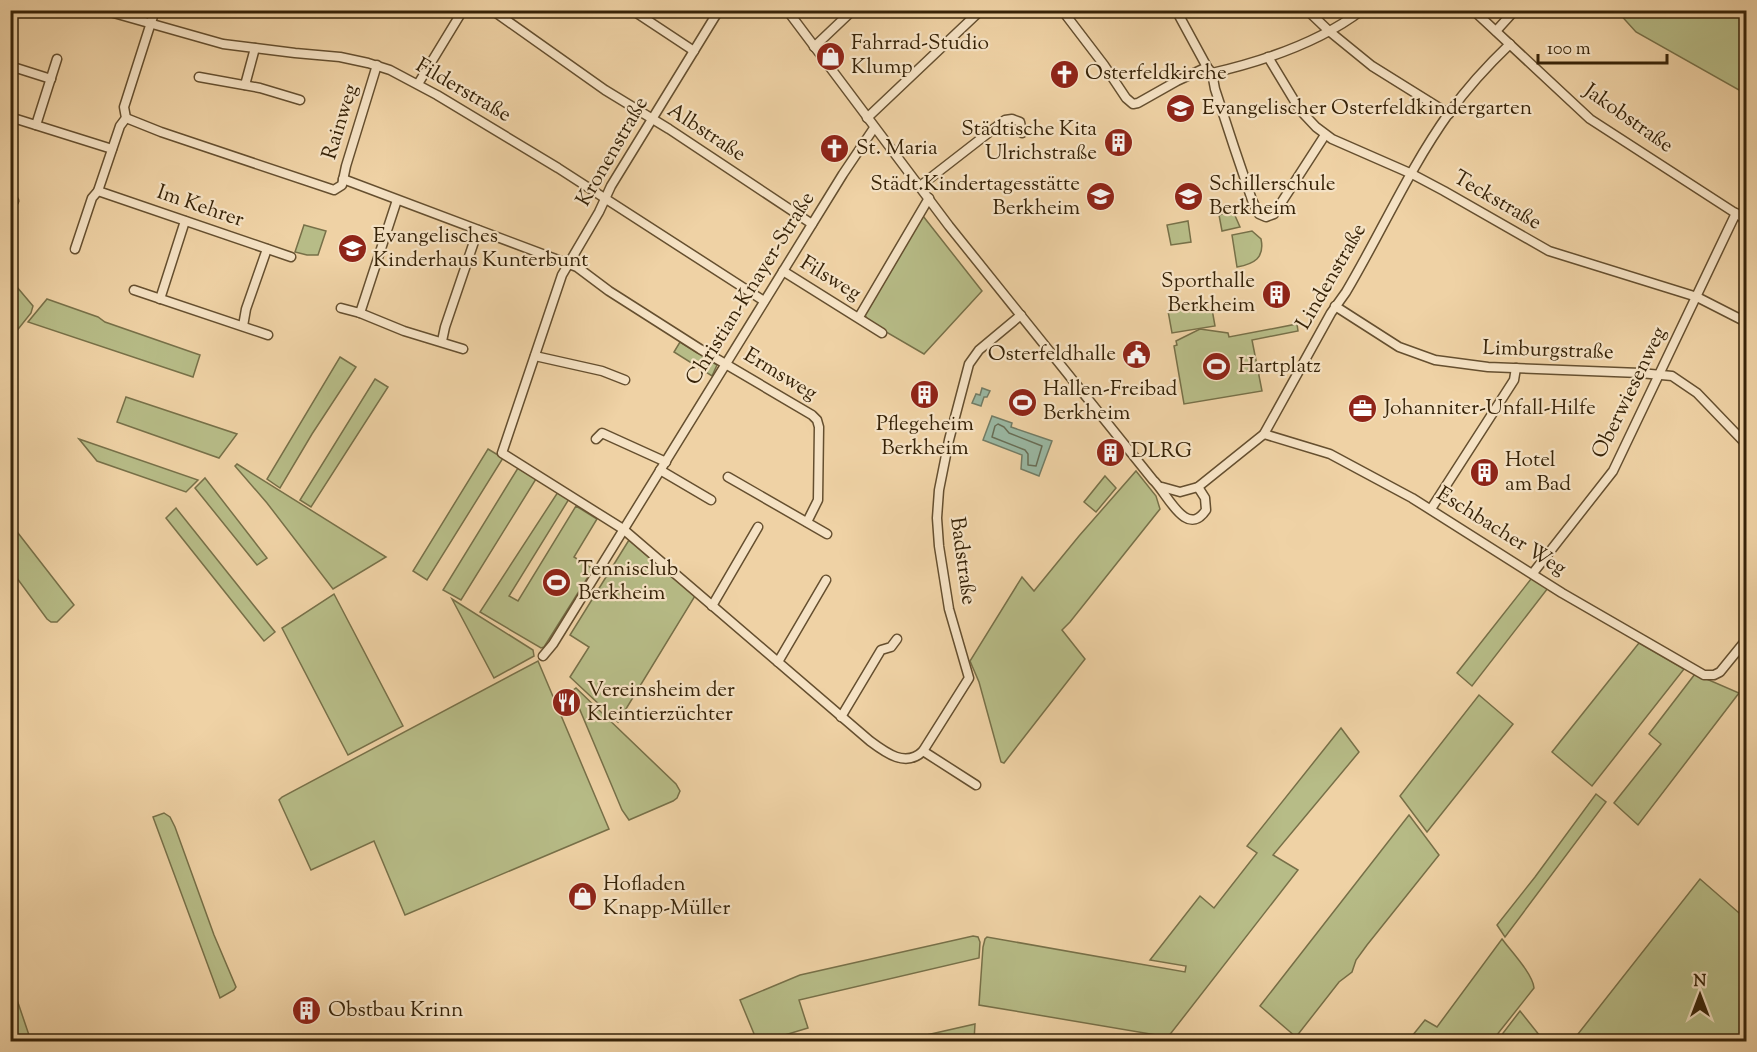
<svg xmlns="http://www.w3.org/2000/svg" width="1757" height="1052" font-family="'Sorts Mill Goudy',serif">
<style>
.green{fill:#b7bc87;stroke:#777048;stroke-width:1.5}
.water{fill:#9ab8a3;stroke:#727c65;stroke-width:1.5}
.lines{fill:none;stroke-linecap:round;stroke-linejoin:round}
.shore{stroke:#686e56;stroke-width:1.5}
.minor-casing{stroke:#654f2f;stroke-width:11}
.minor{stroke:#f5e2c4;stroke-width:8}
.labels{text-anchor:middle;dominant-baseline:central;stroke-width:4.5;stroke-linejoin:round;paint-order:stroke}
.poi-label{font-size:21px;fill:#372308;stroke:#f5e2c4;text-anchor:start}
.street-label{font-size:21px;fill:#372308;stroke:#f5e2c4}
</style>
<rect width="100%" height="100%" fill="#efd2a5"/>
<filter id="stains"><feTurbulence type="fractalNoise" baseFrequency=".00333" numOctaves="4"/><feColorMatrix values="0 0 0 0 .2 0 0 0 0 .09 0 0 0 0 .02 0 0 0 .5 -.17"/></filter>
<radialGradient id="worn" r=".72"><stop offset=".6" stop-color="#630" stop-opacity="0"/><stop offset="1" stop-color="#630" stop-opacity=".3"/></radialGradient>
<g class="green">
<path d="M1617,11H1746V94L1636,32Z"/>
<path d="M1233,211L1240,227L1222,231L1219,215Z"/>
<path d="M923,216L982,291L924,354L869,322L865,315Z"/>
<path d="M1188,221L1191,242L1171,245L1167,225Z"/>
<path d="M304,225L326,231L318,255H307L295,252Z"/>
<path d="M1252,231L1261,239C1265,258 1254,264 1237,267L1232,235Z"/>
<path d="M11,280L33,306L31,313L11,338Z"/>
<path d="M47,299L98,317L105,322L200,355L193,377L28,322Z"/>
<path d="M1194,302L1195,307L1212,309L1215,326L1172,333L1168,311L1184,309L1183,303Z"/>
<path d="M1297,324L1298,331L1252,340L1262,391L1184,404L1174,346L1177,345L1176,341L1200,329L1228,333L1229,337Z"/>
<path d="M680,342L717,365L712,376L674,352Z"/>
<path d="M340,357L356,367L312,434L280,488L267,479Z"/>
<path d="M375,379L388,387L311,507L300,500Z"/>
<path d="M126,397L237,434L219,458L117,422Z"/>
<path d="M79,439L198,480L186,492L97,461Z"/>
<path d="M488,449L503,458L427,580L413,571Z"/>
<path d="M237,464L386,557L333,589L267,503L235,466Z"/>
<path d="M518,468L536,479L461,600L443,590Z"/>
<path d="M1136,471L1156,496L1160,509L1070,622L1062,630L1085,659L1004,763L1001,762L979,682L970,661L1022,577L1034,591L1079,536Z"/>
<path d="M1105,476L1116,488L1096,512L1084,502Z"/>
<path d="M205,478L267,558L257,565L195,488Z"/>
<path d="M558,492L569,499L509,596L518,601L576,506L597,519L574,557L593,569L544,647L541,648L480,612Z"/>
<path d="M176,508L275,632L264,641L166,518Z"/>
<path d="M11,524L74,605L57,622H51L47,619L11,570Z"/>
<path d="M629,540L695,596L618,722L570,677L589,647L570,635Z"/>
<path d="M1531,579H1534L1548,588L1472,686L1457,673Z"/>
<path d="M334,594L403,726L348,755L282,628Z"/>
<path d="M452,599L533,650L534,656L494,678Z"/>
<path d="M1639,643L1684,669L1592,786L1552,752Z"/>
<path d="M538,661L609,829L405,915L374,841L311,870L279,800L282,797Z"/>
<path d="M1695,674L1739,693L1638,825L1614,803L1661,744L1649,734Z"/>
<path d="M576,688L676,784L680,791L677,798L673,801L629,820L622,810L572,691Z"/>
<path d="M1479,695L1513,724L1427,832L1400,796Z"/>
<path d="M1341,728L1359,752L1273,855L1298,870L1168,1037L979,1005L983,947L985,939L987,937L1185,972L1186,966L1150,960L1200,896L1214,908L1257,853L1247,846Z"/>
<path d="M1596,794L1606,802L1505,937L1497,925L1535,877Z"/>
<path d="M164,813L170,817L175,827L214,935L236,987L234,990L220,998L153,817Z"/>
<path d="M1409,815L1439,855L1367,945L1356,960L1352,972L1339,982L1296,1037L1260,1006Z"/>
<path d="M1700,879L1746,919V1034L1741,1042L1584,1041L1578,1034Z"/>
<path d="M973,936L978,937L980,942L979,958L799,1000L808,1028L765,1041H757L740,1000L800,975Z"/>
<path d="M1502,939C1510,950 1533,974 1534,988L1492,1041H1408L1425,1020L1437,1027Z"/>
<path d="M11,982L31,1041H11Z"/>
<path d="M1520,1011L1544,1041H1497Z"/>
<path d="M975,1024L974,1041H900Z"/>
</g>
<g class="water">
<path d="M982,388L990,391L987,397H984L981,406L972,403L976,394L980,395Z"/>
<path d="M992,416L1012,423L1011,427L1052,441L1039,476L1021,469L1022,455L983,440Z"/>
</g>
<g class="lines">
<path class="shore" d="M998,424L1004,427L1009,433L1042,446L1036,466L1028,465V454L1025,450L992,437L995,426Z"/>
<defs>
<g id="minor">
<path d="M103,10L223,44L295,53L340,57L368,63L390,70L437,95L558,168L764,301"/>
<path d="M492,10L605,90L669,129L812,224"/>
<path d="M632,10L694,51"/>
<path d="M719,10L611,186L599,212L562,275L502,453L623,529L870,741C886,753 906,768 923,751L969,678L949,609L939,546L937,518L939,490L949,440L969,364L979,350L1021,315"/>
<path d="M787,10L949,226L1153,480C1166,491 1186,540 1206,510L1205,498L1198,487"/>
<path d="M1062,10L1104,65L1126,98L1133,104L1138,103L1177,81L1207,67"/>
<path d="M1176,10L1207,67L1212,73L1215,89L1234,147L1252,200L1259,214L1266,217L1274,214L1325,135"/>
<path d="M1307,10L1329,31L1372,66L1449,114"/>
<path d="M1473,10L1590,119L1746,220"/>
<path d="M1496,31L1515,10"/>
<path d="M814,47L853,10"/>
<path d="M1268,57L1300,110L1316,127L1332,139L1412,174L1444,191L1549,251L1697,297L1746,322"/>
<path d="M10,66L51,79"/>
<path d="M1212,73C1264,61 1319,43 1362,10"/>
<path d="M199,77L260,88L300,100"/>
<path d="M418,84L463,10"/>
<path d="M245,85L255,48"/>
<path d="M10,117L112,149"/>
<path d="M126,118L161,132L334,190L342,185L346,166L377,65"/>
<path d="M867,118L981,10"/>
<path d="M36,125L57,59"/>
<path d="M343,179L577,267L609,291L700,349L812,415L817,420L819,427L818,500L807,522"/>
<path d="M920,186L1005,120L1012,119L1020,122L1022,133"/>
<path d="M98,191L291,257"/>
<path d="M10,196L14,201"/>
<path d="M75,249L92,198L98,191L120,126L126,118L124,107L155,10"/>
<path d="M783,271L882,333"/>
<path d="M134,290L268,335"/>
<path d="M160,299L185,221"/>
<path d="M1335,306L1399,347L1435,360L1488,367L1640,373L1672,376L1697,393L1746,444"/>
<path d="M341,308L360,313L404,331L463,349"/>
<path d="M360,313L397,200"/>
<path d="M859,317L929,198"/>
<path d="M243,326L246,309L267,249"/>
<path d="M442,341L445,327L478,230"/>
<path d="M535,356L602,371L625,380"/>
<path d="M1264,434L1330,454L1412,498L1562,593L1704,675H1714L1720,672L1746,640"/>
<path d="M596,439L602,433L666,462"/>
<path d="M660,470L711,500"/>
<path d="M728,477L827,534"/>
<path d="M1162,487L1180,492L1198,487L1264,434L1331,313L1346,292C1381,233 1409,169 1449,113C1467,88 1488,65 1510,44"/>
<path d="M1431,509L1514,380L1516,368"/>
<path d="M1533,573L1613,471L1736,213"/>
<path d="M712,606L758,527"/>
<path d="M543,656L553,644L843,174L874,128"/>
<path d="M778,662L826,580"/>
<path d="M841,717L881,650L891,647L897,639"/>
<path d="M923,751L976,785"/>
</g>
</defs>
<use href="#minor" class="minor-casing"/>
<use href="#minor" class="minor"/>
</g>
<defs>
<symbol id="shop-disc" viewBox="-11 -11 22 22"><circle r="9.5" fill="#8f2418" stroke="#f5e2c4"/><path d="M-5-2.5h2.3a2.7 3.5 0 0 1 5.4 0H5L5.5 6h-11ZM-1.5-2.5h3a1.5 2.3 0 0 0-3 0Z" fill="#fff"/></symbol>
<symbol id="church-disc" viewBox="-11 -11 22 22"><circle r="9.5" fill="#8f2418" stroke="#f5e2c4"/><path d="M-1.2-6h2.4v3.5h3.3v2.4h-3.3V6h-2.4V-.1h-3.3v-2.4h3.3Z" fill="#fff"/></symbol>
<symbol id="school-disc" viewBox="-11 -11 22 22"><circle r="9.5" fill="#8f2418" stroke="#f5e2c4"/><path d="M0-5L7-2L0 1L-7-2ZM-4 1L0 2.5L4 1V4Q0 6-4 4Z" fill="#fff"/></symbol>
<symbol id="building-disc" viewBox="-11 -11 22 22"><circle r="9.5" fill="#8f2418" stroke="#f5e2c4"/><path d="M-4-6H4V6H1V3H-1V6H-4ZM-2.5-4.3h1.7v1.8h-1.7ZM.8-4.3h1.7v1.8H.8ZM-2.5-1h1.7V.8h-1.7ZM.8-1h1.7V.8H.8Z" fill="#fff"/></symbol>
<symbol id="civic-disc" viewBox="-11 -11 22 22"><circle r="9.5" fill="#8f2418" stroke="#f5e2c4"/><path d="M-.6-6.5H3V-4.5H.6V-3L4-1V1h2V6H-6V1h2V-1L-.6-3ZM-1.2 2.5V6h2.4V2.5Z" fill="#fff"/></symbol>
<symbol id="stadium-disc" viewBox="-11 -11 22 22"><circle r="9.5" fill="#8f2418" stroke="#f5e2c4"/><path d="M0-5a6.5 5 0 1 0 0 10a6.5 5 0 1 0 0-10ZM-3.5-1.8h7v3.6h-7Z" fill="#fff"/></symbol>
<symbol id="office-disc" viewBox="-11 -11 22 22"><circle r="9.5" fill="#8f2418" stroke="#f5e2c4"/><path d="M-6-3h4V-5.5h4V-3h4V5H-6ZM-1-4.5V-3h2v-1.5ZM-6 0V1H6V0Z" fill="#fff"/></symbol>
<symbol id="restaurant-disc" viewBox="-11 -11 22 22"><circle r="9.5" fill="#8f2418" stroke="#f5e2c4"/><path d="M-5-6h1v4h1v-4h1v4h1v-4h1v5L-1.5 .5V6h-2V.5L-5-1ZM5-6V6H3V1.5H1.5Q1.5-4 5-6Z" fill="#fff"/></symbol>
</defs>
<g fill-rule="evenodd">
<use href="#shop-disc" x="814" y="40" width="33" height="33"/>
<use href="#church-disc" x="1048" y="58" width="33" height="33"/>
<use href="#school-disc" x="1164" y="92" width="33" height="33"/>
<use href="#building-disc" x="1102" y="126" width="33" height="33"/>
<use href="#church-disc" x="818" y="132" width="33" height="33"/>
<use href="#school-disc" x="1084" y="180" width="33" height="33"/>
<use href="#school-disc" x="1172" y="180" width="33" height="33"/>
<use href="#school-disc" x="336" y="232" width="33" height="33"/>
<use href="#building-disc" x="1260" y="278" width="33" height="33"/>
<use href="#civic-disc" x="1120" y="338" width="33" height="33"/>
<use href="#stadium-disc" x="1200" y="350" width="33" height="33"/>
<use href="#building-disc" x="908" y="378" width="33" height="33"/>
<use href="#stadium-disc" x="1006" y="386" width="33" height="33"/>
<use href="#office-disc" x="1346" y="392" width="33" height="33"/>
<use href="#building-disc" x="1094" y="436" width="33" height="33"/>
<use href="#building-disc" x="1468" y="456" width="33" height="33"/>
<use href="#stadium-disc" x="540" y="566" width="33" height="33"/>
<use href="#restaurant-disc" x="550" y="686" width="33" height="33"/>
<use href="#shop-disc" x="566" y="880" width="33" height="33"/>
<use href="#building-disc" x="290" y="994" width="33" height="33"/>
</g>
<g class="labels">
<g class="poi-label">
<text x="851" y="44">Fahrrad-Studio<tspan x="851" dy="24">Klump</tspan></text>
<text x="1085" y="74">Osterfeldkirche</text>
<text x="1202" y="109">Evangelischer Osterfeldkindergarten</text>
<text x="1097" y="130" text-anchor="end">Städtische Kita<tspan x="1097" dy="24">Ulrichstraße</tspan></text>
<text x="856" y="149">St. Maria</text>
<text x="1080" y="185" text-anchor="end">Städt.Kindertagesstätte<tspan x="1080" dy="24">Berkheim</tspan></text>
<text x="1209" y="185">Schillerschule<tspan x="1209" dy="24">Berkheim</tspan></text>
<text x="373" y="237">Evangelisches<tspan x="373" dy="24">Kinderhaus Kunterbunt</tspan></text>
<text x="1255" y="282" text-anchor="end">Sporthalle<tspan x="1255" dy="24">Berkheim</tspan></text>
<text x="1116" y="355" text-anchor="end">Osterfeldhalle</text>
<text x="1238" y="367">Hartplatz</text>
<text x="1043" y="390">Hallen-Freibad<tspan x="1043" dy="24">Berkheim</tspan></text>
<text x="1384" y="409">Johanniter-Unfall-Hilfe</text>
<text x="925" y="425" text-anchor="middle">Pflegeheim<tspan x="925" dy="24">Berkheim</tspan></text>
<text x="1131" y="452">DLRG</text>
<text x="1505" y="461">Hotel<tspan x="1505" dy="24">am Bad</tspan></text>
<text x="578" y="570">Tennisclub<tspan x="578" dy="24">Berkheim</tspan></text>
<text x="587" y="691">Vereinsheim der<tspan x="587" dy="24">Kleintierzüchter</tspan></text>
<text x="603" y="885">Hofladen<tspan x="603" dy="24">Knapp-Müller</tspan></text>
<text x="328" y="1011">Obstbau Krinn</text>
</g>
<g class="street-label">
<text transform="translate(463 91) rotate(30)">Filderstraße</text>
<text transform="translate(1628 119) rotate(35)">Jakobstraße</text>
<text transform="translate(341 122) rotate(-73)">Rainweg</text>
<text transform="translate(706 133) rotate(33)">Albstraße</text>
<text transform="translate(613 152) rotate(-60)">Kronenstraße</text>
<text transform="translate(1497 201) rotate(30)">Teckstraße</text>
<text transform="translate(200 207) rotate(19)">Im Kehrer</text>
<text transform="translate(1332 277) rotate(-60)">Lindenstraße</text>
<text transform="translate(830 279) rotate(31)">Filsweg</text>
<text transform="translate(751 289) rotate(-58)">Christian-Knayer-Straße</text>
<text transform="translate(1548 351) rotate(2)">Limburgstraße</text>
<text transform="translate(780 375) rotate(31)">Ermsweg</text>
<text transform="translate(1630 393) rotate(-64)">Oberwiesenweg</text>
<text transform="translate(1501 532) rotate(32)">Eschbacher Weg</text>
<text transform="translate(962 561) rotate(82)">Badstraße</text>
</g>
</g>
<rect width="1757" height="1052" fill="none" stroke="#efd2a5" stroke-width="36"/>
<rect x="12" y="12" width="1733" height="1028" fill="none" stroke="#372308" stroke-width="3"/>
<rect x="18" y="18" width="1721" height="1016" fill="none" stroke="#372308" stroke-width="1.5"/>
<g transform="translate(1700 995)" stroke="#f5e2c4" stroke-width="4.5" paint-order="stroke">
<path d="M0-4.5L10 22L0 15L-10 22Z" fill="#372308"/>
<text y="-9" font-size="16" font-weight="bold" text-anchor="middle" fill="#372308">N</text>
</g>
<path d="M1538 54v9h129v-9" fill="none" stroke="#372308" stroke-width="3"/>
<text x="1547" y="54" font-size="18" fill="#372308" stroke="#f5e2c4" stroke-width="4.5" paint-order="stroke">100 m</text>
<rect width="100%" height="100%" filter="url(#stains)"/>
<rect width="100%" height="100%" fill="url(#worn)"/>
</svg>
